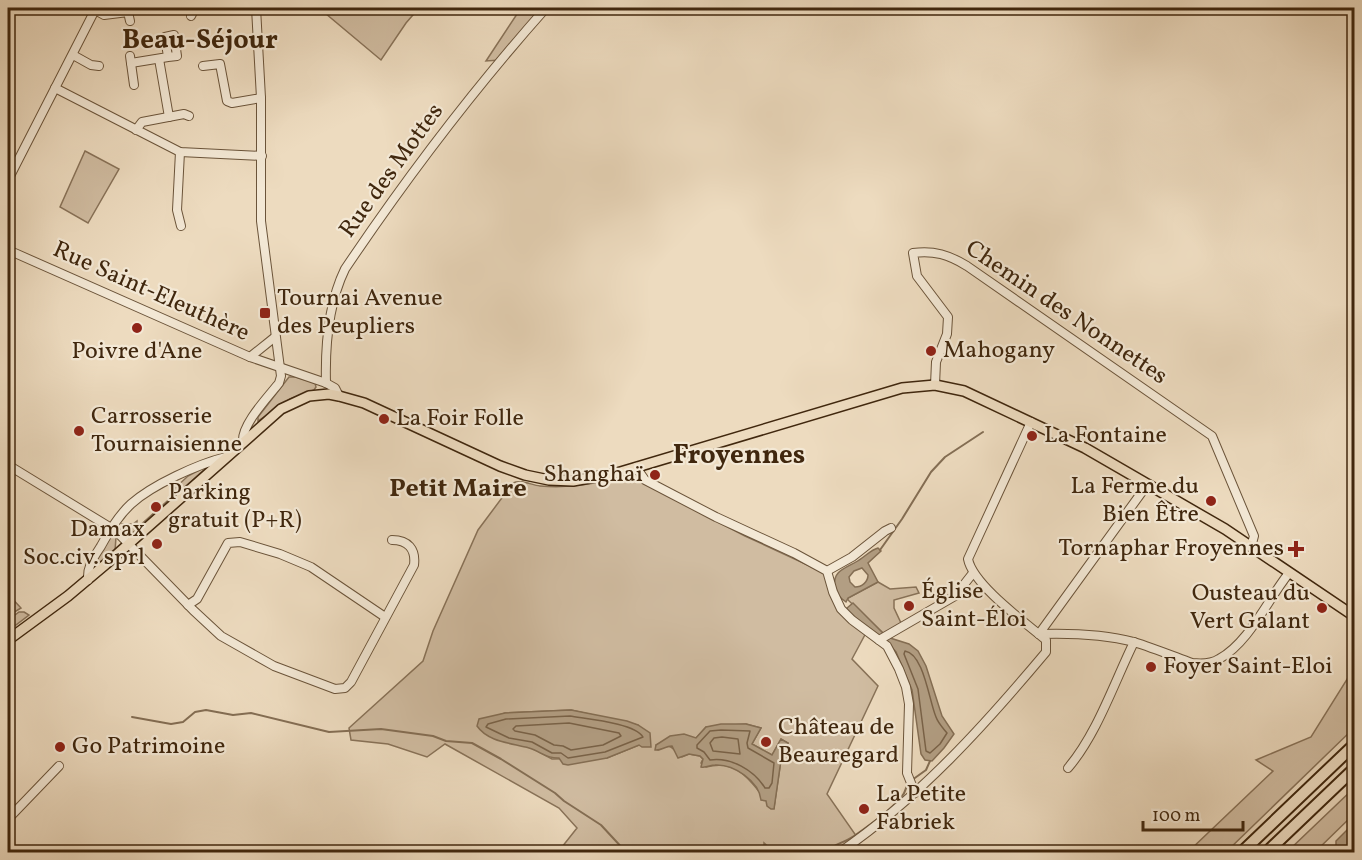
<svg xmlns="http://www.w3.org/2000/svg" width="1362" height="860" font-family="Vollkorn,serif">
<style>
.green{fill:#d0bca1;stroke:#887258;stroke-width:1.5;fill-rule:evenodd}
.water{fill:#b29e83;stroke:#846e54;stroke-width:1.5;fill-rule:evenodd}
.lines{fill:none;stroke-linecap:round;stroke-linejoin:round}
.shore{stroke:#796248;stroke-width:1.5}
.stream{stroke:#846e54;stroke-width:2}
.minor-casing{stroke:#6b543a;stroke-width:10}
.major-casing{stroke:#40270e;stroke-width:12}
.highway-casing{stroke:#40270e;stroke-width:14}
.minor{stroke:#f3e8d5;stroke-width:8}
.major{stroke:#eddbbf;stroke-width:9}
.highway{stroke:#eddbbf;stroke-width:10}
.poi-dot{fill:#8f2418;stroke:#f3e8d5;stroke-width:2}
.labels{text-anchor:middle;dominant-baseline:central;stroke-width:4.5;stroke-linejoin:round;paint-order:stroke}
.street-label{font-size:24px;fill:#40270e;stroke:#f3e8d5}
.poi-label{font-size:24px;fill:#40270e;stroke:#f3e8d5;text-anchor:start}
.neighbourhood-label{font-size:26px;font-weight:bold;fill:#40270e;stroke:#f3e8d5}
.quarter-label{font-size:27px;font-weight:bold;fill:#40270e;stroke:#f3e8d5}
</style>
<rect width="100%" height="100%" fill="#eddbbf"/>
<filter id="stains"><feTurbulence type="fractalNoise" baseFrequency=".00333" numOctaves="4"/><feColorMatrix values="0 0 0 0 .2 0 0 0 0 .09 0 0 0 0 .02 0 0 0 .5 -.17"/></filter>
<radialGradient id="worn" r=".72"><stop offset=".6" stop-color="#630" stop-opacity="0"/><stop offset="1" stop-color="#630" stop-opacity=".3"/></radialGradient>
<g class="green">
<path d="M319,8H419L406,23L381,60Z"/>
<path d="M521,8H545L500,60L486,61Z"/>
<path d="M85,151L119,169L88,223L60,207Z"/>
<path d="M289,377H296L315,383L316,387L314,390L290,399L258,421V417Z"/>
<path d="M205,467L206,468L135,532L128,533L123,528L122,524H133L137,521V528L174,495L175,488L188,476Z"/>
<path d="M628,475L745,536L825,573L839,605L867,631L852,659L878,686L827,794L857,837L837,852H768L771,849L764,843V852H558L577,828L559,808L445,744L427,757L388,744L351,740L349,728L423,661L433,631L478,530L513,483C521,479 531,485 540,486C571,489 598,483 628,475ZM571,710L638,725L639,745L607,758L552,759L531,748L496,716L505,713ZM746,724L761,728L752,744L772,755L781,739L788,743L781,760L774,808C753,789 743,757 706,767L701,763L703,759L700,756L689,754L682,757C672,749 672,742 658,750L656,745L668,739L696,738L706,727Z"/>
<path d="M112,534L116,537L115,551L97,564L96,560Z"/>
<path d="M878,582L890,589L916,587L919,593L894,600V608L901,623L884,634L848,600V598Z"/>
<path d="M8,594L21,608L8,616Z"/>
<path d="M24,612L29,615L8,631V628L14,623L11,618L19,612Z"/>
<path d="M1354,668V728L1226,852H1188L1273,771L1256,760L1311,737Z"/>
<path d="M1354,788V814L1315,852H1287Z"/>
</g>
<g class="water">
<path d="M878,548L881,551L868,563L878,582L848,598L846,602C840,598 837,595 835,587C831,569 851,567 862,558C868,554 871,550 878,548ZM862,568L868,575C868,582 862,587 855,587L850,582L849,577L854,571Z"/>
<path d="M853,603L887,637L909,644L918,651L926,666L942,716L954,734L944,748L932,761L925,760L921,754L912,690L896,652L882,636L873,633L848,613L847,608Z"/>
<path d="M571,710L627,721L638,725L650,733L651,747H642L639,745L607,758L568,765L563,764L559,758C547,759 540,751 529,748C511,743 488,742 477,726L479,719L505,713Z"/>
<path d="M721,724H746L761,728L752,744L772,755L781,739L788,743L781,760L774,809H771L767,806L766,801L761,800C759,781 734,764 715,765C710,765 707,768 701,767L703,759L700,756L689,754L678,758L672,746C665,746 661,751 655,750L656,745L670,736L684,734L696,738L706,727Z"/>
<path d="M1354,823V852H1336V841Z"/>
</g>
<g class="lines">
<g class="shore">
<path d="M905,651C924,654 929,701 936,717C938,723 943,728 947,733L940,744L930,753L926,751L918,689L904,654Z"/>
<path d="M570,716C587,719 635,723 643,737L605,752L568,758L561,753H552L532,742L509,738L486,727L488,724L506,719Z"/>
<path d="M569,723L619,733L621,736L603,745L571,750L563,746L554,745L535,735L515,731L513,729L516,726Z"/>
<path d="M721,730L750,731L747,743L748,748L774,763L772,783L769,788H765C754,770 731,757 710,760L704,752L697,748V745L710,731Z"/>
<path d="M722,737L738,739L740,754L713,751L710,743L714,738Z"/>
</g>
<g class="stream">
<path d="M880,550L902,519L931,472L945,457L983,432"/>
<path d="M132,717L171,724L183,722L195,712L206,710L233,715L251,713L329,732L381,729L433,736L446,741L472,743L501,759L555,793L564,801L601,825L626,852"/>
<path d="M912,780L926,770L930,761"/>
<path d="M825,852C834,844 844,843 854,836C867,827 893,808 902,796C906,792 905,788 908,784"/>
</g>
<defs>
<g id="minor">
<path d="M95,10L104,15L128,12L130,21"/>
<path d="M191,16L195,8"/>
<path d="M73,55L91,65L99,66"/>
<path d="M130,56L134,85"/>
<path d="M159,59L169,117"/>
<path d="M131,63L168,57L165,37L174,35L177,56L168,57"/>
<path d="M203,66L220,64L227,101L232,103L261,98"/>
<path d="M55,88L180,152L262,156"/>
<path d="M136,130L142,122L184,114L189,116"/>
<path d="M180,152L177,210L181,226"/>
<path d="M8,180L96,8"/>
<path d="M8,250L250,357L326,383L335,388L339,396"/>
<path d="M250,357L275,337"/>
<path d="M326,383C325,345 328,304 345,269C407,177 473,90 546,8"/>
<path d="M935,385L936,362L947,334L948,317L917,276L913,253C934,250 949,255 967,266L1212,436L1254,536L1251,547"/>
<path d="M243,442C241,425 268,397 279,383L281,376L261,221V98L256,8"/>
<path d="M8,465L116,531L193,610L221,636L274,666L335,689L345,688L351,682L414,565C416,549 408,540 392,540"/>
<path d="M636,467L645,480L716,517L794,553L827,571L833,592L841,609L852,620L887,646L899,669L906,687L909,704L907,773L915,793"/>
<path d="M827,571L852,557L885,531L891,528"/>
<path d="M88,580C87,566 94,557 101,546C109,531 118,516 131,504C152,485 198,464 226,457"/>
<path d="M188,605L197,599L228,543L240,542L280,554L311,567L385,617"/>
<path d="M1039,634C1070,633 1103,634 1134,642C1153,648 1173,656 1192,663C1201,664 1211,664 1219,659C1249,643 1268,599 1289,573"/>
<path d="M1039,634L1147,485"/>
<path d="M879,640L955,596L973,573"/>
<path d="M1068,768C1097,734 1114,683 1134,642"/>
<path d="M8,819L59,766"/>
<path d="M8,846L13,852"/>
<path d="M840,852C920,797 984,726 1046,652V640C1026,623 973,585 968,559L1031,422"/>
</g>
<path id="major" d="M8,640L68,596L106,564L281,409L309,396L329,394L339,396L364,403L500,466L525,475L549,480L573,481L617,473L902,388L935,385L964,391L1085,448L1225,529L1354,616"/>
<g id="highway">
<path d="M1242,852L1354,745"/>
<path d="M1267,852L1354,769"/>
</g>
</defs>
<use href="#minor" class="minor-casing"/>
<use href="#major" class="major-casing"/>
<use href="#highway" class="highway-casing"/>
<use href="#minor" class="minor"/>
<use href="#major" class="major"/>
<use href="#highway" class="highway"/>
</g>
<g class="poi-dot">
<rect x="259" y="307" width="12" height="12" rx="3"/>
<circle cx="137" cy="328" r="6"/>
<circle cx="931" cy="351" r="6"/>
<circle cx="384" cy="419" r="6"/>
<circle cx="79" cy="431" r="6"/>
<circle cx="1032" cy="436" r="6"/>
<circle cx="655" cy="475" r="6"/>
<circle cx="1211" cy="501" r="6"/>
<circle cx="156" cy="507" r="6"/>
<circle cx="157" cy="544" r="6"/>
<path d="M1293 540h6v6h6v6h-6v6h-6v-6h-6v-6h6z"/>
<circle cx="909" cy="606" r="6"/>
<circle cx="1322" cy="608" r="6"/>
<circle cx="1151" cy="667" r="6"/>
<circle cx="766" cy="742" r="6"/>
<circle cx="60" cy="747" r="6"/>
<circle cx="864" cy="809" r="6"/>
</g>
<g class="labels">
<g class="street-label">
<text transform="translate(392 171) rotate(-54)">Rue des Mottes</text>
<text transform="translate(151 292) rotate(24)">Rue Saint-Eleuthère</text>
<text transform="translate(1066 313) rotate(34)">Chemin des Nonnettes</text>
</g>
<g class="poi-label">
<text x="277" y="299">Tournai Avenue<tspan x="277" dy="28">des Peupliers</tspan></text>
<text x="943" y="351">Mahogany</text>
<text x="137" y="352" text-anchor="middle">Poivre d'Ane</text>
<text x="91" y="417">Carrosserie<tspan x="91" dy="28">Tournaisienne</tspan></text>
<text x="396" y="419">La Foir Folle</text>
<text x="1044" y="436">La Fontaine</text>
<text x="643" y="475" text-anchor="end">Shanghaï</text>
<text x="1199" y="487" text-anchor="end">La Ferme du<tspan x="1199" dy="28">Bien Être</tspan></text>
<text x="168" y="493">Parking<tspan x="168" dy="28">gratuit (P+R)</tspan></text>
<text x="145" y="530" text-anchor="end">Damax<tspan x="145" dy="28">Soc.civ. sprl</tspan></text>
<text x="1284" y="549" text-anchor="end">Tornaphar Froyennes</text>
<text x="921" y="592">Église<tspan x="921" dy="28">Saint-Éloi</tspan></text>
<text x="1310" y="594" text-anchor="end">Ousteau du<tspan x="1310" dy="28">Vert Galant</tspan></text>
<text x="1163" y="667">Foyer Saint-Eloi</text>
<text x="778" y="728">Château de<tspan x="778" dy="28">Beauregard</tspan></text>
<text x="72" y="747">Go Patrimoine</text>
<text x="876" y="795">La Petite<tspan x="876" dy="28">Fabriek</tspan></text>
</g>
<g class="neighbourhood-label">
<text x="458" y="489">Petit Maire</text>
</g>
<g class="quarter-label">
<text x="200" y="41">Beau-Séjour</text>
<text x="739" y="456">Froyennes</text>
</g>
</g>
<rect width="1362" height="860" fill="none" stroke="#eddbbf" stroke-width="30"/>
<rect x="9" y="9" width="1344" height="842" fill="none" stroke="#40270e" stroke-width="3"/>
<rect x="15" y="15" width="1332" height="830" fill="none" stroke="#40270e" stroke-width="1.5"/>
<path d="M1143 821v9h100v-9" fill="none" stroke="#40270e" stroke-width="3"/>
<text x="1152" y="821" font-size="18" fill="#40270e" stroke="#f3e8d5" stroke-width="4.5" paint-order="stroke">100 m</text>
<rect width="100%" height="100%" filter="url(#stains)"/>
<rect width="100%" height="100%" fill="url(#worn)"/>
</svg>
